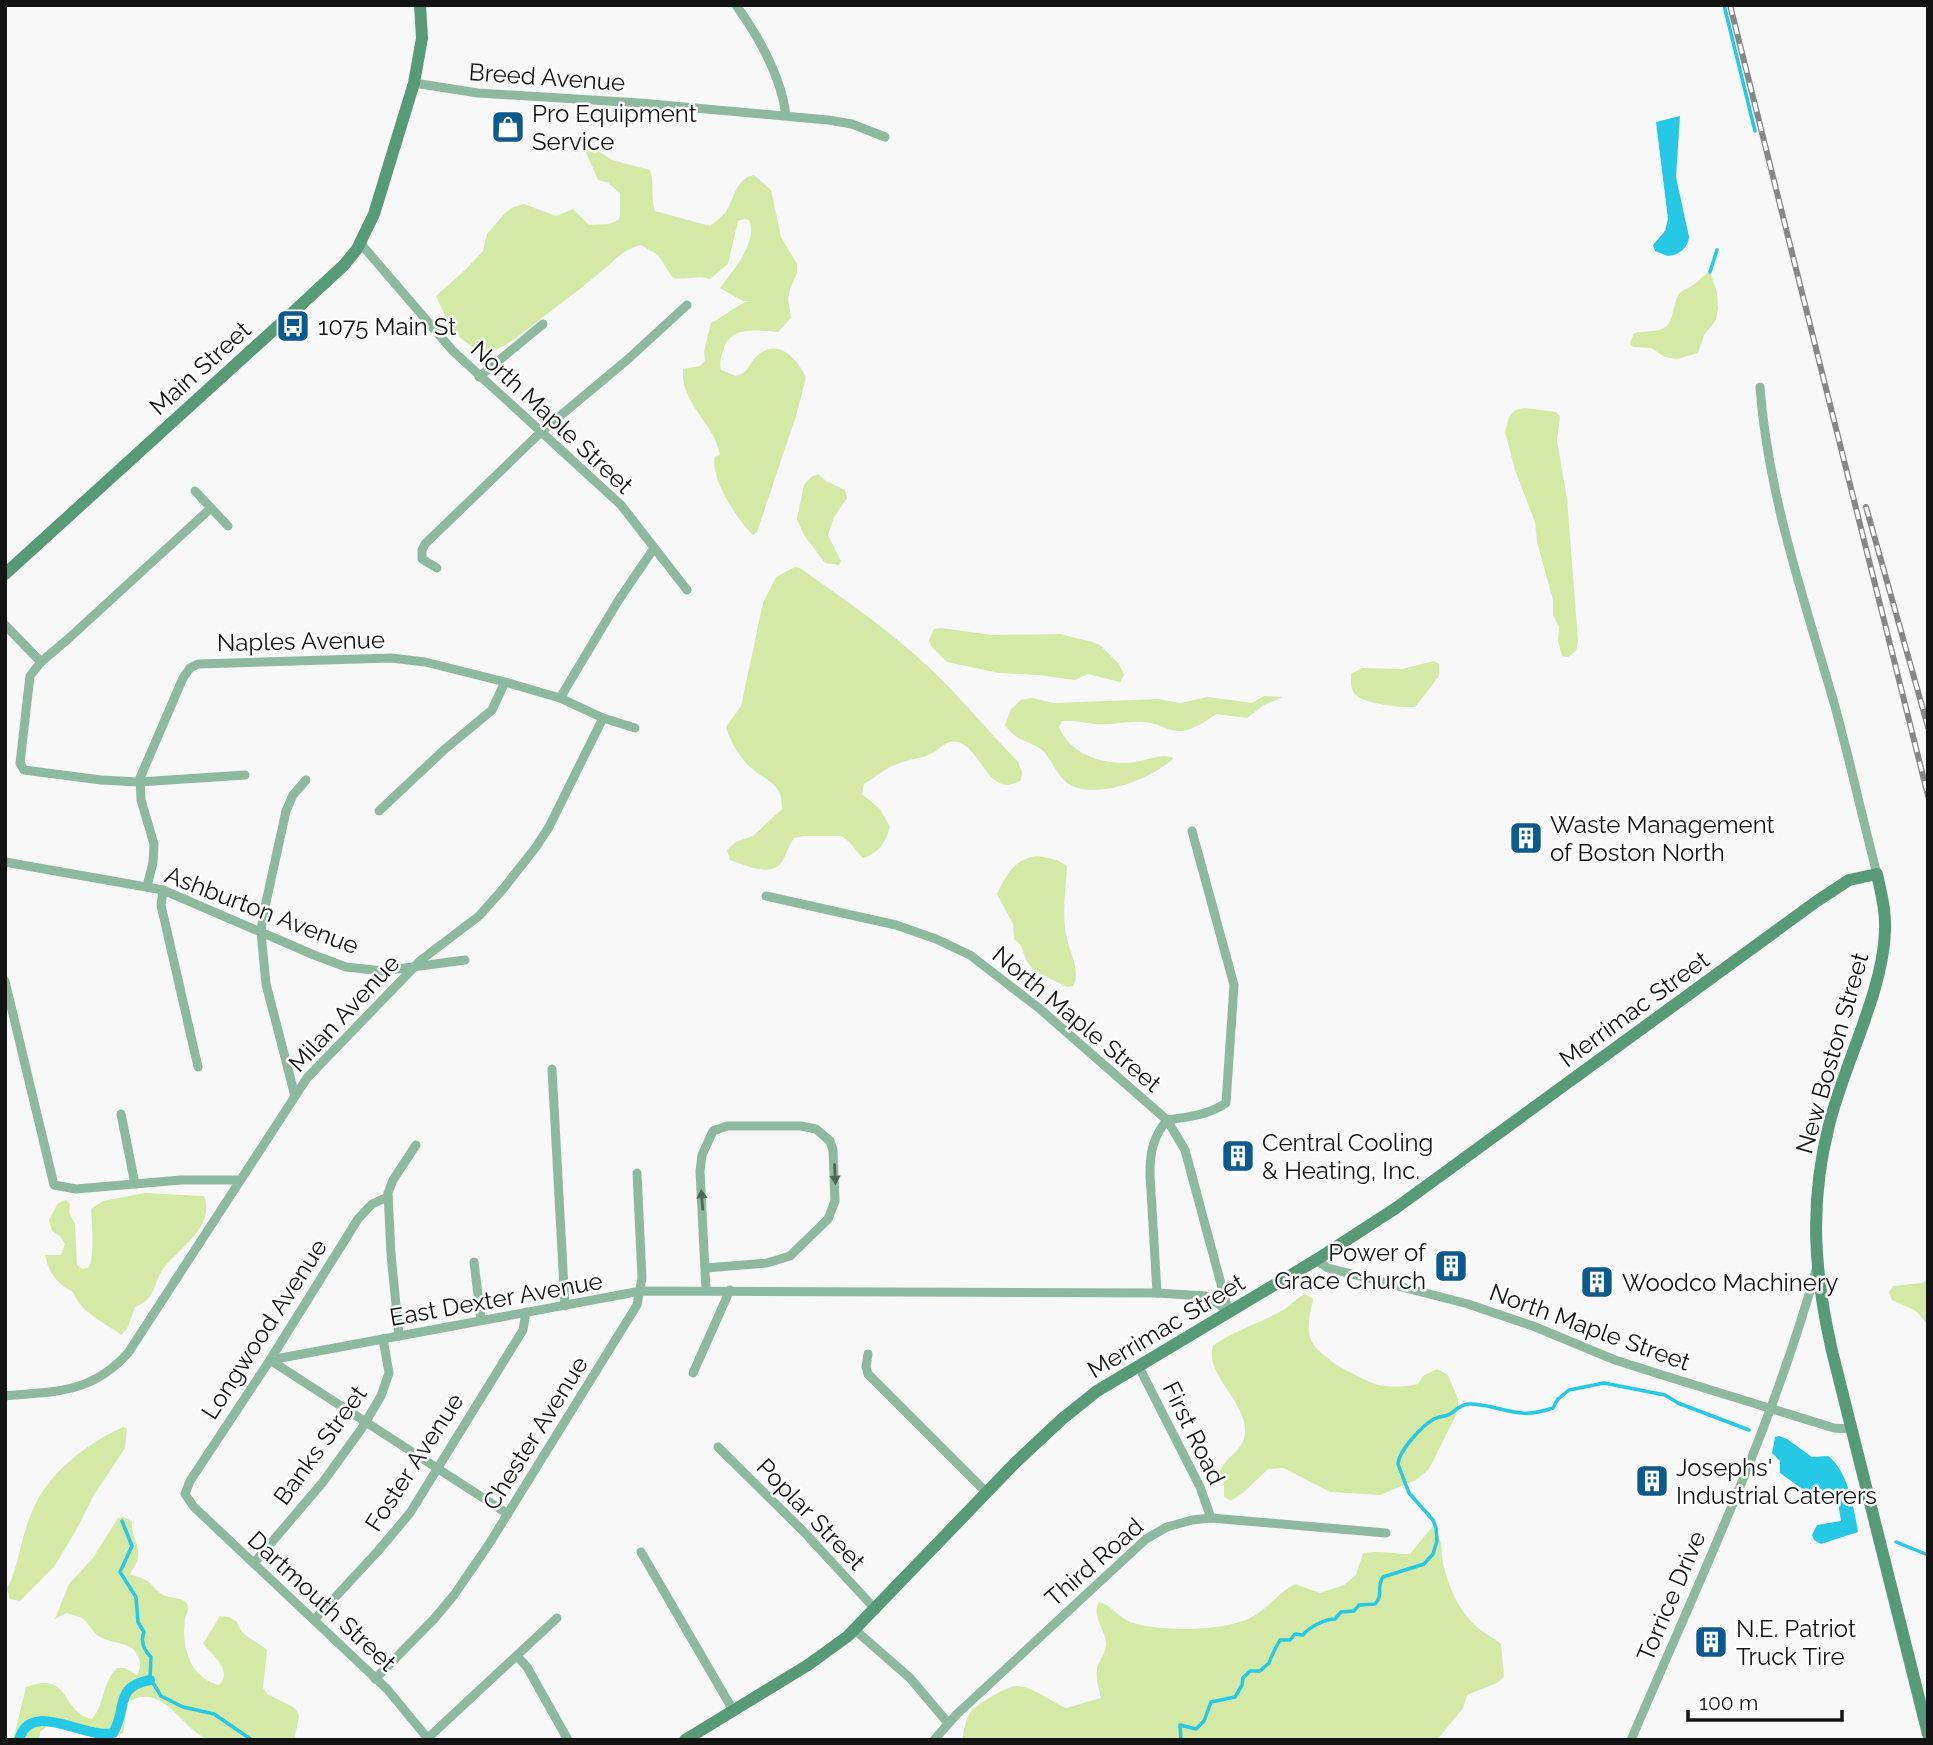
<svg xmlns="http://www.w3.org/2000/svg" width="1933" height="1745" font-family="Raleway,sans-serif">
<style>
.green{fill:#d4e9a6}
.water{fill:#25c8e5}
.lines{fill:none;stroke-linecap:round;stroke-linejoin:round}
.stream{stroke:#25c8e5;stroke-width:3.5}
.canal{stroke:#25c8e5;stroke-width:10}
.street{stroke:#8eb9a1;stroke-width:9}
.secondary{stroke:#569a77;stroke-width:12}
.rail-casing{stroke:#878788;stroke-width:6}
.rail{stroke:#fff;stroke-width:3.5;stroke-dasharray:10;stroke-linecap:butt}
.oneway{fill:#50665a}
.labels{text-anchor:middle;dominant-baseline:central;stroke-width:5;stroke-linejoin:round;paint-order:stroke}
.street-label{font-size:24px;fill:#131313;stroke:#fff}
.poi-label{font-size:24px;fill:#131313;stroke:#fff;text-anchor:start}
</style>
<rect width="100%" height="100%" fill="#f8f8f9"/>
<g class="green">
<path d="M583,141L612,160L650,170C655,184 650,197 655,211L710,226C716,221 723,217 727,210C735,196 736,179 754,175L771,190L781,237L797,264V273L790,289L788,299L791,318L778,332C758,331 732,325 724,348C721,356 719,362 721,370L736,376C750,371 746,368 755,358C776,336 796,357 806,377L797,413L757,532L753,535C738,521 709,477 715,457L720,455C715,423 680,404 683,369L700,366L705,361L704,351L711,323C725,316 735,306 749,301H743L720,288C733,270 758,243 749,220L744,219L738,221L728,264L710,279C696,275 687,280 673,278L658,255L641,245C621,250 617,259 602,271C585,285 568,298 551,311C530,326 513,344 488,353C455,342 450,326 436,296L465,270L483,251L487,234L505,213L513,207L524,204L556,216L573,209L589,225L609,224L618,220L620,216V193L608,183L598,180L582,143Z"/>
<path d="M1710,272L1717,293L1718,309L1716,320L1704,335L1698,353L1677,359L1665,357L1651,348L1633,347L1630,343L1634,333C1642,331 1655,332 1662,329C1675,324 1672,304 1679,294C1683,289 1688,289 1693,285C1700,281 1703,274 1710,272Z"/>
<path d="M1525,408L1556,412L1560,417L1557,440L1567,499L1578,641L1576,651L1568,657L1562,656L1558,641L1559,627L1553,615V600L1537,542L1535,522L1515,470L1505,432L1509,417L1515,410Z"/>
<path d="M818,474L826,481L845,490L847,498L834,517L828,535L841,561L839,565L825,563L804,535L797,519L804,485L811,477Z"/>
<path d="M795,567L800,568C838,595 877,622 913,653C952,686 983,726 1018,762L1022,772L1021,780C990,801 981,748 958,742C947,739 941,748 934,752C922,759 909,759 897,764C885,768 875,778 864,784L862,794L880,809L890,827C885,843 879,853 863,858C856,852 850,840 841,836H803L794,838C788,846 786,857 780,864C769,877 743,864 730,860L727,850L736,842L753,836L782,809C783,781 765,782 749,766C738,755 730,741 726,727L741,706L763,603L776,577Z"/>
<path d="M941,628L992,635L1060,634L1092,642L1100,645L1119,664L1124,675L1120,682L1088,674L1075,680L1038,675L999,673L947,662L931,646L929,640L934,629Z"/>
<path d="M1434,661L1439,664V676L1415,707C1402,708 1367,704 1357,696C1350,691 1351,681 1351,674L1362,668L1402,669Z"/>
<path d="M1264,696L1283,697L1264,705L1247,718L1216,714C1206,721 1195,729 1182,731C1169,732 1162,725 1151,723C1132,719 1114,726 1095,724C1083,723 1075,720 1062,721L1059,727C1071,756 1106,766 1135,762C1149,760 1160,753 1174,758C1153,778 1100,799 1072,786C1058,779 1054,763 1044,752C1034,741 1018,744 1005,725L1011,709L1021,700L1032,698L1054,703L1158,699L1180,703L1208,697L1252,703Z"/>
<path d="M1038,856L1057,860L1067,866C1066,890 1061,915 1067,938C1070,953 1081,972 1073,986L1067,987L1034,971L1026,960L1021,945L1014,939L1013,924L997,894C1006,875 1015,858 1038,856Z"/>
<path d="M145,1193L204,1196C215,1225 183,1246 166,1265C152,1281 159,1297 135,1307L127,1329L121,1335C104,1322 81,1313 73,1292C58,1285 48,1272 45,1255H61L65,1244L60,1236L52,1231L49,1220L58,1203L66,1200L70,1204L69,1212L75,1224L77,1265L82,1269L88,1268C95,1259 92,1222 91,1209L103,1201Z"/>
<path d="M1928,1279V1325L1916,1311L1892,1300L1889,1292L1893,1286L1922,1283Z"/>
<path d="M1305,1294L1313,1299C1311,1312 1305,1329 1312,1342C1321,1359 1357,1377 1375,1384C1388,1388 1405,1387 1418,1384L1423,1376L1437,1369L1448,1375L1458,1399V1411L1429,1469L1416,1480L1380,1495L1330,1492L1284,1468L1268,1469L1244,1492L1231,1501L1224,1497V1482L1219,1473C1226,1455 1244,1452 1245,1432C1247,1402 1204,1374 1213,1346C1234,1330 1259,1324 1283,1310C1291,1306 1296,1298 1305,1294Z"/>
<path d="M123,1427L127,1428L125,1448L94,1495L75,1532L54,1567L20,1601L10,1599L7,1588L12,1578C20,1555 24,1527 35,1505C52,1470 88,1443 123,1427Z"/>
<path d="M123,1517L132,1521C130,1534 140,1544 138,1557C137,1564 133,1569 130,1574C137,1577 144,1578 150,1583C154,1587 157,1592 162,1594C169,1599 182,1596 187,1604C190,1609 186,1614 185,1619C181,1647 190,1678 219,1685C233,1671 213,1655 203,1644L220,1616L229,1617L237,1622C241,1637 256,1640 267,1650L263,1688L267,1694L295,1708L299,1716L294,1740C278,1740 216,1744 205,1738C178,1724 162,1682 128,1702L123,1733C97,1745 73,1726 47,1726L40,1732L39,1740H13L26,1687C72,1670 60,1713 92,1719C105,1704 102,1682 117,1668H125L137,1675C140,1670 141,1666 139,1659C133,1639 112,1646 97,1635C91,1630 88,1622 82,1618C77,1616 70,1614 66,1613L55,1619L69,1584L93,1558L118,1518Z"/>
<path d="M1433,1526C1446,1548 1439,1547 1444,1567C1449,1589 1461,1614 1479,1629C1486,1634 1494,1638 1501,1644L1504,1677L1497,1683L1467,1695L1463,1708L1437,1740H962C964,1732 965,1720 970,1713C975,1705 1007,1686 1016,1686C1033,1686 1051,1702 1066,1708L1101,1698C1099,1687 1094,1676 1098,1665C1101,1658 1106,1651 1106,1644C1106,1629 1091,1617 1099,1602C1113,1606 1118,1617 1130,1622C1160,1632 1224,1632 1252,1617C1269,1608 1279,1592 1295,1584L1320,1593L1344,1585L1356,1575L1363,1553C1380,1550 1394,1554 1410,1554Z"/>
</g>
<g class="water">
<path d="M1680,116L1676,177L1689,237C1688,248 1679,255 1668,256L1655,251L1653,245L1665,231L1668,219L1656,122Z"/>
<path d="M1779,1436L1787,1439L1812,1457L1828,1456C1848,1471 1854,1508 1858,1532L1821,1544L1814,1540L1812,1535L1817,1525L1841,1521L1838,1502L1833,1498L1801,1488L1780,1473V1461L1772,1453L1775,1437Z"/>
</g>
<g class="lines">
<g class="stream">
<path d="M1724,5L1755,131"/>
<path d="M1710,272L1717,250"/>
<path d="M122,1521L132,1546L120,1572L136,1597L138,1622L144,1632C140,1642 144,1650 151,1657L150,1678L161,1696L183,1707L214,1714L252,1740"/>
<path d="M1896,1542L1928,1555"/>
<path d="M1181,1740L1180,1725L1196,1729L1204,1721L1211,1702L1235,1697L1242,1685L1243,1678L1250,1671H1260L1269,1663C1272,1654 1276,1647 1280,1640H1290L1295,1634L1303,1635C1309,1627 1325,1619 1335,1619L1341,1612L1354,1611L1359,1605L1375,1604C1384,1595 1376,1586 1383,1577L1424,1564L1433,1554L1437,1541L1436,1528L1433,1520L1409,1493L1398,1464C1399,1450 1423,1425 1434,1419C1439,1416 1445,1417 1450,1414C1457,1410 1459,1405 1468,1404C1486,1403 1504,1412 1522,1413C1531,1414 1544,1411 1553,1408L1558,1399L1569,1390L1604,1383L1665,1395L1678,1403L1749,1430"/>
</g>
<path class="canal" d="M19,1740C30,1698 85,1740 113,1733C128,1709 113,1687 150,1680"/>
<g class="street">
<path d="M736,5C759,37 781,77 786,115"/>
<path d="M414,83L478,93L640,103L828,120L852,124L885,137"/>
<path d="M361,244L453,351L621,505L687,590"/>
<path d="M479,377L543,324"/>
<path d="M1760,387C1768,495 1804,599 1834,703C1850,760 1862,817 1877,874"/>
<path d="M211,508L228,526"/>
<path d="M437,568L422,559V550L425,544L542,431L627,360L687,305"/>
<path d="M5,625L41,662L30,676L20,763L24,770L101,780L139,782L245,775"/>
<path d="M41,662L68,639L211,508L195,491"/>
<path d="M560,698L618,601L654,548"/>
<path d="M379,811L445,749L492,710L505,682"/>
<path d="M5,862L163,890L314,955L346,967L383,971L465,960"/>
<path d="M147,886L153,863L154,844L141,800L140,778L183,678L190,668L198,664L391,658L425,662L505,682L560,698L603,718L635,728"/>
<path d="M163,890L161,905L198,1067"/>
<path d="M766,896L896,925L936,939L970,955L1040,1009L1167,1120L1185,1150L1228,1310"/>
<path d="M5,981L54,1185L76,1189L181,1180H240"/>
<path d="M552,1069L565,1306"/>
<path d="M295,1096L266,984L261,932L263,916L286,811L293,795L306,780"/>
<path d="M121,1114L135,1184"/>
<path d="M388,1197L372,1204L358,1219L270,1360L190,1481L185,1494L194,1507L387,1689L429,1740"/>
<path d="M1316,1260L1328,1268L1468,1304L1533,1326L1615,1360L1659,1374L1834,1428L1851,1429"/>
<path d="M474,1262L481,1320"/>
<path d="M706,1268L767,1263L790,1256L828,1219L835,1201L833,1150L830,1141L816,1129L801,1126H727L713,1131L702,1155L700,1171L706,1290"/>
<path d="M1157,1293L1150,1174C1150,1152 1153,1137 1167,1120C1189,1117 1208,1115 1226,1103L1234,985L1192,831"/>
<path d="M399,1336L391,1254L388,1193L393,1180L416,1145"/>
<path d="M868,1354L866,1367L868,1374L987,1493"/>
<path d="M270,1360L641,1291L1157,1293L1206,1296L1229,1311"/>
<path d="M270,1360L508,1514"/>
<path d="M1138,1365L1200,1487L1211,1518"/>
<path d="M693,1373L730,1290"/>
<path d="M5,1396C56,1391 91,1394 128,1353L307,1078L421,960L479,916L503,889L536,847L549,827L603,718"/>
<path d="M718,1447L803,1531L876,1610"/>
<path d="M641,1552L733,1710"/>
<path d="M254,1563L323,1482L362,1428L381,1396L389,1373L383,1339"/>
<path d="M314,1620L378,1551L410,1513L523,1330L526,1312"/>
<path d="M855,1630L910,1678L948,1723"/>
<path d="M517,1656L527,1667L568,1740"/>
<path d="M375,1679L434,1619L454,1595L489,1544L637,1305L642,1278L637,1173"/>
<path d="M428,1738L557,1618"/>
<path d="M934,1740L957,1714L1146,1539L1167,1527L1192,1520L1211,1518L1386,1533"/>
<path d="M1631,1740C1697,1585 1771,1432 1816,1270"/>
</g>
<g class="secondary">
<path d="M5,574L289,316L344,265L357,249L374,214L414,83L422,38L420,5"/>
<path d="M685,1740L808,1665L848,1636L1016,1462L1062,1419L1097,1391L1316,1260L1396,1208L1817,901L1849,880L1877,874C1881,893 1886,911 1885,931C1883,992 1844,1064 1829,1125C1809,1204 1814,1272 1832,1351L1928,1734"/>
</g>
<defs>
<g id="rail">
<path d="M1730,5L1928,796"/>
<path d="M1866,507L1928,727"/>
</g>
</defs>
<use href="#rail" class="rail-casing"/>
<use href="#rail" class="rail"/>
</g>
<defs><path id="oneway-solid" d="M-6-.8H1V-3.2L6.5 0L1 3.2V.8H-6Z" transform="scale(1.75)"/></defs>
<g class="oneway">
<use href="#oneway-solid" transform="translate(835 1174) rotate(87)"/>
<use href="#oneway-solid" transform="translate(702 1200) rotate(-94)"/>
</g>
<defs>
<symbol id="shop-square" viewBox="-11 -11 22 22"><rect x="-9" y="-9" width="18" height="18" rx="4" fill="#0c5a8d" stroke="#fff"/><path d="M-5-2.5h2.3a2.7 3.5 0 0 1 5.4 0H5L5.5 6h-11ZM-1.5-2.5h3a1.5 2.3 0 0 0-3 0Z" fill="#fff"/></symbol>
<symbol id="bus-square" viewBox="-11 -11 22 22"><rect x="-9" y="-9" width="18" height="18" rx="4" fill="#0c5a8d" stroke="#fff"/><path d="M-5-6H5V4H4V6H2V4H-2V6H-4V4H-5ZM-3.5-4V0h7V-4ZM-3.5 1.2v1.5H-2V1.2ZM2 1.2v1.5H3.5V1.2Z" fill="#fff"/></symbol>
<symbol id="building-square" viewBox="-11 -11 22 22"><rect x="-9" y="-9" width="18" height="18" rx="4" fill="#0c5a8d" stroke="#fff"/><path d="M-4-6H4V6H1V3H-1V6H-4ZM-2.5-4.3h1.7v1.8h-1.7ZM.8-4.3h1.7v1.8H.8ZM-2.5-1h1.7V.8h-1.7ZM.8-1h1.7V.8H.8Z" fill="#fff"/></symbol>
</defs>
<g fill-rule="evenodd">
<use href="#shop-square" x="489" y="108" width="38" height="38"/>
<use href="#bus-square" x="274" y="307" width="38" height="38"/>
<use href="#building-square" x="1507" y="819" width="38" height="38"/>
<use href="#building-square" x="1219" y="1137" width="38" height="38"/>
<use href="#building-square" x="1432" y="1247" width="38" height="38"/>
<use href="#building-square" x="1578" y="1263" width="38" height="38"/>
<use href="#building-square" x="1633" y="1462" width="38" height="38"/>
<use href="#building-square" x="1692" y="1623" width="38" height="38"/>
</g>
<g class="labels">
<g class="street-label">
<text transform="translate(547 77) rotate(4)">Breed Avenue</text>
<text transform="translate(200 368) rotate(-42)">Main Street</text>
<text transform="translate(552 417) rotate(43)">North Maple Street</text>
<text transform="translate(301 641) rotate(-1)">Naples Avenue</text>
<text transform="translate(262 910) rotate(21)">Ashburton Avenue</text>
<text transform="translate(1634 1009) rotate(-36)">Merrimac Street</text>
<text transform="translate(344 1013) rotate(-47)">Milan Avenue</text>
<text transform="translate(1077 1019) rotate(40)">North Maple Street</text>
<text transform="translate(1832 1053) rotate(-74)">New Boston Street</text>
<text transform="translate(496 1299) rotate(-10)">East Dexter Avenue</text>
<text transform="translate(1166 1326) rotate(-31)">Merrimac Street</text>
<text transform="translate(1590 1327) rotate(20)">North Maple Street</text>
<text transform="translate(264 1329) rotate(-57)">Longwood Avenue</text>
<text transform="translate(535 1433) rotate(-58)">Chester Avenue</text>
<text transform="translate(1194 1433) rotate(64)">First Road</text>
<text transform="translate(320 1445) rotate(-54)">Banks Street</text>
<text transform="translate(414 1462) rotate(-57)">Foster Avenue</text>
<text transform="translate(811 1514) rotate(46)">Poplar Street</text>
<text transform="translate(1094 1562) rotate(-41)">Third Road</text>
<text transform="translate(1671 1596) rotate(-67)">Torrice Drive</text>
<text transform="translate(322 1601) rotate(43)">Dartmouth Street</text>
</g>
<g class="poi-label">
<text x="532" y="113">Pro Equipment<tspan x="532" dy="28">Service</tspan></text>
<text x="318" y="326">1075 Main St</text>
<text x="1550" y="824">Waste Management<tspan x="1550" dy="28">of Boston North</tspan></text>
<text x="1262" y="1142">Central Cooling<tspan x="1262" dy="28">&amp; Heating, Inc.</tspan></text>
<text x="1426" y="1252" text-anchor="end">Power of<tspan x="1426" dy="28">Grace Church</tspan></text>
<text x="1622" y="1282">Woodco Machinery</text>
<text x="1676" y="1467">Josephs'<tspan x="1676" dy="28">Industrial Caterers</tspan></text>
<text x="1736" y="1628">N.E. Patriot<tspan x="1736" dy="28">Truck Tire</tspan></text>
</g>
</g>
<rect width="1933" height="1745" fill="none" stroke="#131313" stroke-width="14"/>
<path d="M1688 1710v10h154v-10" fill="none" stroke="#131313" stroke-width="3.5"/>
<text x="1699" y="1710" font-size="21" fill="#131313" stroke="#ffffff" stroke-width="5" paint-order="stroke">100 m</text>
</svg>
